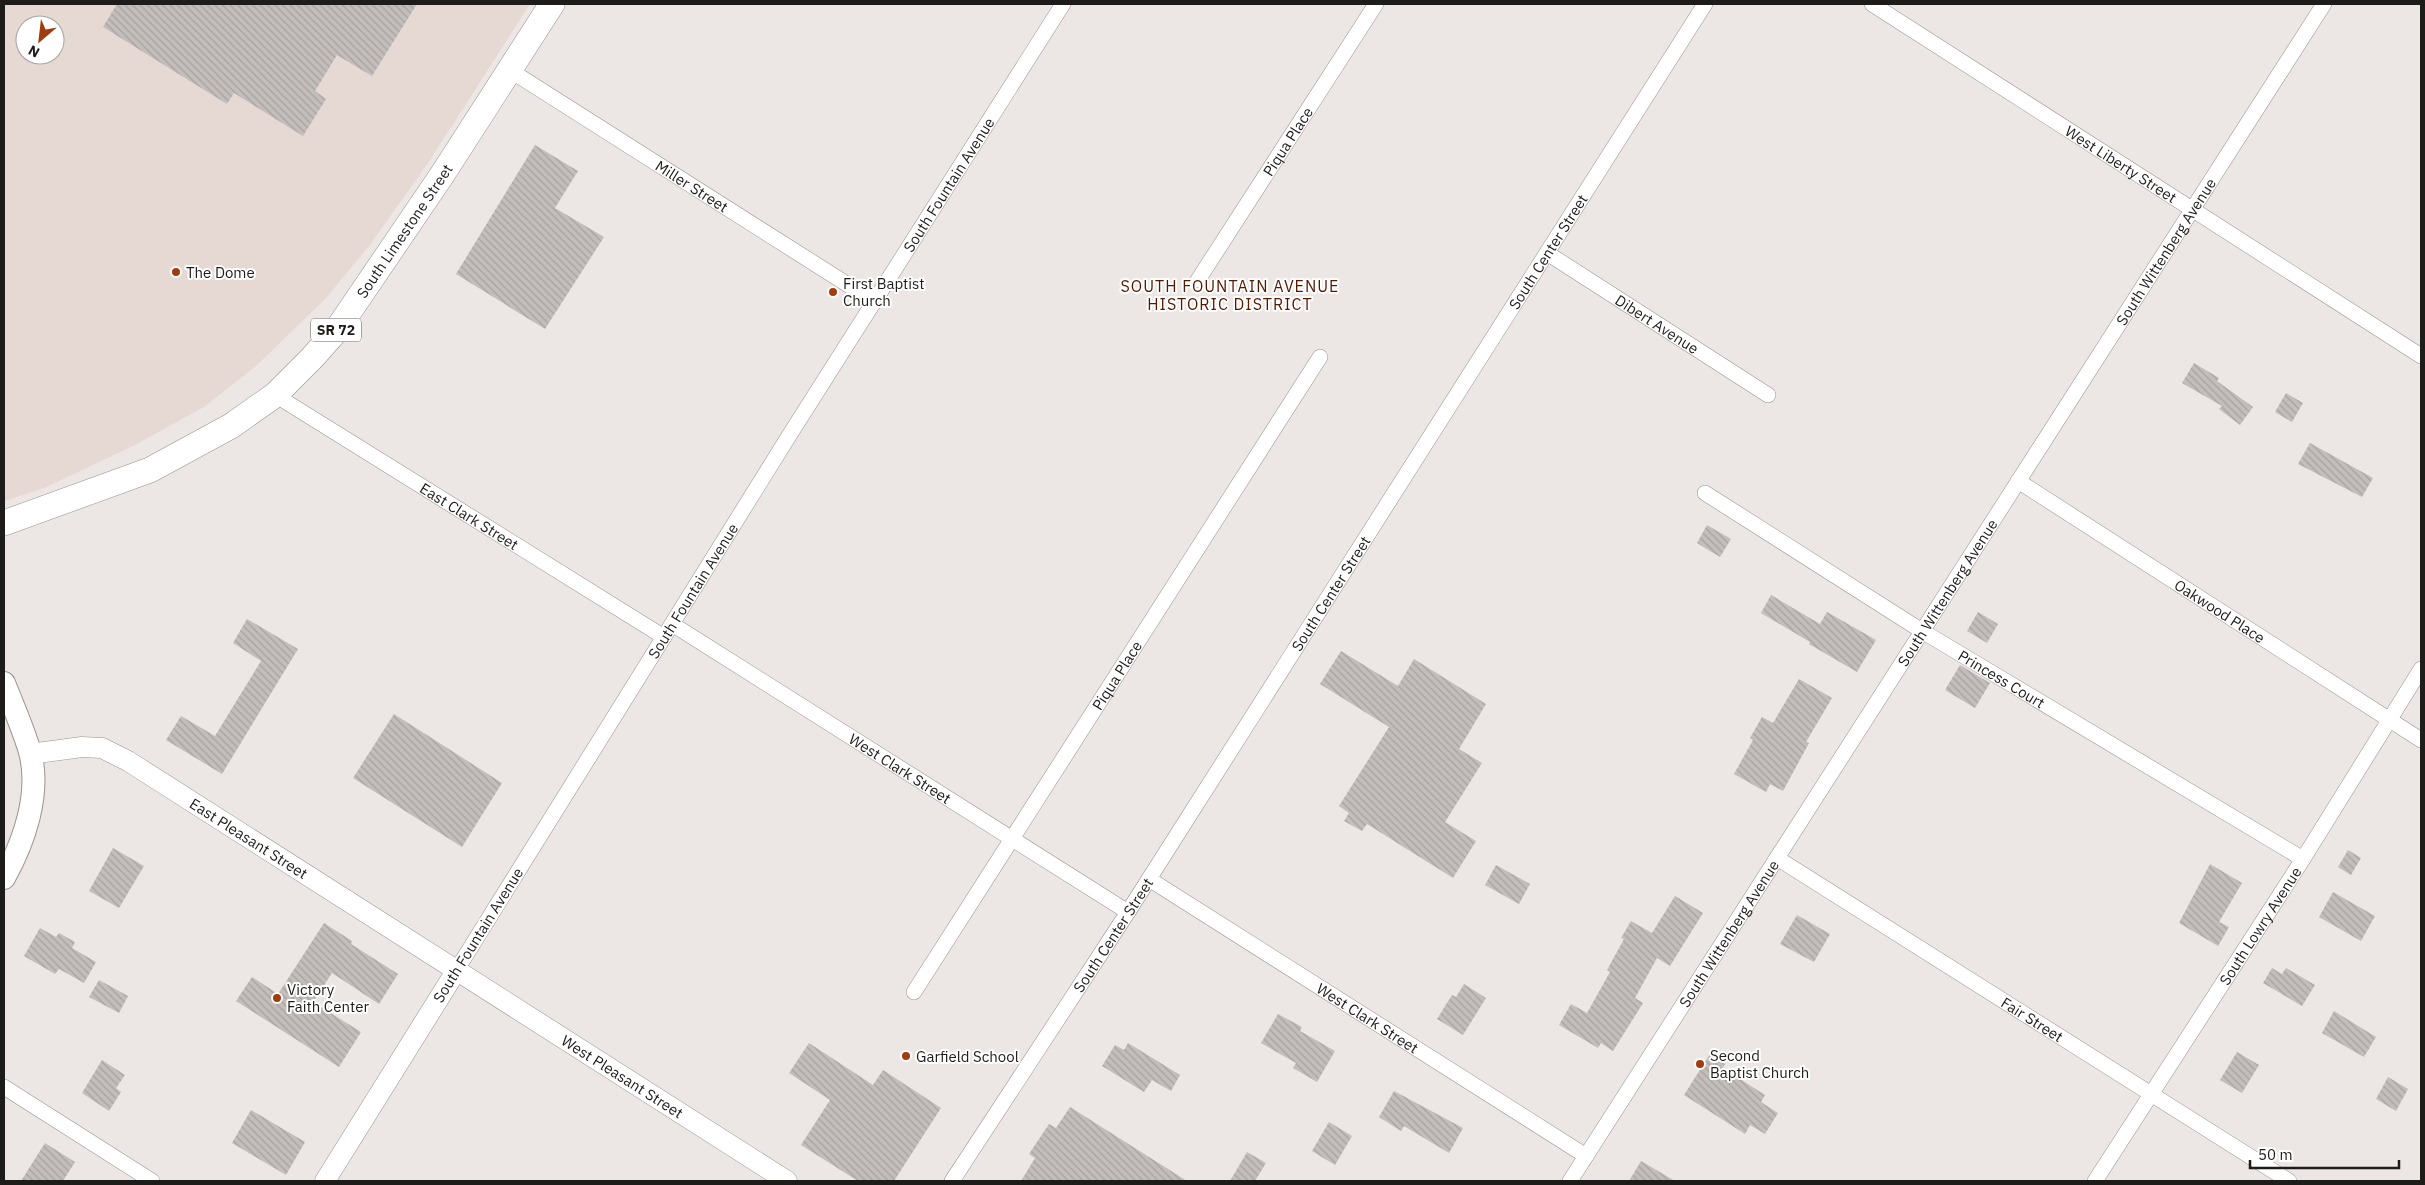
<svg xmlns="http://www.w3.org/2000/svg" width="2425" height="1185" font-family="'IBM Plex Sans',sans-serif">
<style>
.built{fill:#e6d8d3;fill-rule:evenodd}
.building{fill:url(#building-back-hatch)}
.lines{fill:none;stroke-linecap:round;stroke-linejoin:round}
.minor-casing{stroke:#999391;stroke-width:16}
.tertiary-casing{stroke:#999391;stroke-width:21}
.secondary-casing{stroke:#999391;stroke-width:24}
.primary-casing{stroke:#999391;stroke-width:26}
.minor{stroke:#fff;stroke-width:15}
.tertiary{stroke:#fff;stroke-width:20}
.secondary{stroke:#fff;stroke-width:22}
.primary{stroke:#fff;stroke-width:25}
.poi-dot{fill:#a03c0d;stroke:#fff;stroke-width:2}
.labels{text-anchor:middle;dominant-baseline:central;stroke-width:4;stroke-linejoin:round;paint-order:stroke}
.shield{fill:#fff;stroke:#62605f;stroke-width:1}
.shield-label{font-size:14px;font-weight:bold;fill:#1e1c1b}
.street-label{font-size:15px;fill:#1e1c1b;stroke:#fff}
.poi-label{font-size:15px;fill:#1e1c1b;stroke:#fff;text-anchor:start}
.neighbourhood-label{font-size:16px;letter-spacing:1px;fill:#571800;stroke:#fff}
</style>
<defs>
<pattern id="building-back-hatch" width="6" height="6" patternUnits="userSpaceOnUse" patternTransform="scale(1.25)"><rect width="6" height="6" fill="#c3bdbb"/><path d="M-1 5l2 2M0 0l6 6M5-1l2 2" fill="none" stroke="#a7a2a0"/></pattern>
</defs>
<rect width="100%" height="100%" fill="#ece6e4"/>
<path class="built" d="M4,4H530L428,163L369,246L326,298L256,366L204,407L135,445L44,488L4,501ZM25,25H55V55H25Z"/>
<g class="building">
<path d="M117,4H417L372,76L337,55L315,91L326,99L303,136L234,93L227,104L103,27Z"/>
<path d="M535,145L578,171L555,208L604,237L545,329L456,274Z"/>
<path d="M2194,363L2219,378L2217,381L2253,407L2240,425L2219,409L2222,406L2182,383Z"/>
<path d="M2286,393L2303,403L2292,422L2275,412Z"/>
<path d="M2310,443L2373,478L2362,497L2298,464Z"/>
<path d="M1707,525L1731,539L1720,557L1697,543Z"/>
<path d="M1771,595L1820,624L1827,612L1876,640L1857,672L1809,644L1810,642L1761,613Z"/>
<path d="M1978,612L1998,624L1987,643L1967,631Z"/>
<path d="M247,619L298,649L222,774L166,740L181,716L215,736L261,661L233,643Z"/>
<path d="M1341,651L1398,686L1414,659L1486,704L1459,749L1482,763L1445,822L1476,841L1453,878L1367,824L1362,831L1344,821L1349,813L1339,806L1389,727L1320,684Z"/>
<path d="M1960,665L1990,683L1975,708L1945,690Z"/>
<path d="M1799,679L1832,698L1806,742L1809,743L1783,791L1770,784L1766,792L1734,774L1753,740L1750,738L1762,717L1773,723Z"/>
<path d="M394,714L502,783L462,847L353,778Z"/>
<path d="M113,848L144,866L119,908L89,891Z"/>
<path d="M2348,850L2361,858L2351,875L2338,867Z"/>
<path d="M2210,864L2242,883L2219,922L2229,927L2218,946L2179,923Z"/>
<path d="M1496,865L1530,884L1519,904L1485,885Z"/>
<path d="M2333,892L2375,916L2361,941L2319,917Z"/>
<path d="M1675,896L1703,913L1670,966L1657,958L1635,998L1643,1003L1613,1051L1601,1043L1598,1048L1559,1025L1571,1004L1587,1013L1610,972L1607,970L1624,939L1621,938L1631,921L1652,933Z"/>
<path d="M1797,915L1830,934L1814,962L1780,944Z"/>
<path d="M324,923L352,941L351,944L398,974L379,1004L332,973L313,1002L361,1032L339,1067L236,1001L252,977L278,994Z"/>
<path d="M40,928L56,937L59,933L75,942L72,948L96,962L84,983L59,969L55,974L24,956Z"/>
<path d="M2272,968L2282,974L2286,968L2315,985L2302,1006L2263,983Z"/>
<path d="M99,980L128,996L119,1013L89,997Z"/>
<path d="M1464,984L1486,998L1463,1035L1437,1019L1452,995L1456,997Z"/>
<path d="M2334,1011L2376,1037L2364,1057L2322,1033Z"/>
<path d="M1278,1014L1302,1027L1300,1031L1335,1051L1317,1082L1293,1068L1296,1063L1261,1043Z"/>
<path d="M809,1043L873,1085L883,1070L941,1108L894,1181H858L801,1145L830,1100L789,1073Z"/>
<path d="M1128,1043L1180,1075L1171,1091L1152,1080L1144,1092L1102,1066L1115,1045L1124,1050Z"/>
<path d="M2237,1052L2259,1065L2242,1093L2220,1080Z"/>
<path d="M1710,1054L1725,1064L1723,1068L1765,1095L1761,1102L1778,1113L1765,1134L1750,1125L1745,1134L1684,1095Z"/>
<path d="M102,1060L125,1075L116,1088L121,1092L109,1111L82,1093Z"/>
<path d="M2388,1077L2408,1089L2396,1111L2376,1099Z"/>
<path d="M1394,1091L1463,1128L1449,1153L1404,1126L1401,1131L1379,1117Z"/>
<path d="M1070,1107L1187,1181H1021L1035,1158L1029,1154L1049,1124L1056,1128Z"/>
<path d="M251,1110L305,1142L286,1175L232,1143Z"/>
<path d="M1329,1122L1352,1136L1335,1165L1312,1151Z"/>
<path d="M45,1143L75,1162L63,1181H21Z"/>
<path d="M1247,1152L1266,1163L1255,1181H1230Z"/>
<path d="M1641,1161L1675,1181H1629Z"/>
</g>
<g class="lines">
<defs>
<g id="minor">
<path id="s1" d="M1872,4L2421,356"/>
<path id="s2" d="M508,69L875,302"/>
<path id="s3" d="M1547,253L1768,395"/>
<path id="s4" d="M1198,280L1376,4"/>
<path id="s5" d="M275,395L664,637"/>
<path id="s6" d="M2018,481L2421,740"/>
<path id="s7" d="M1705,493L1922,631L2303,859"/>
<path id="s8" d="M672,624L1128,912"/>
<path id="s9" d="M1777,858L2289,1181"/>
<path id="s10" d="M1149,879L1586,1156"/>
<path id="s11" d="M456,971L787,439L1063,4"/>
<path id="s12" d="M914,992L1320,357"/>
<path d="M4,1087L152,1181"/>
<path id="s13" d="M952,1181L1128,912L1705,4"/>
<path id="s14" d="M1570,1181L2324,4"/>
<path id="s15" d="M2095,1181L2303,859L2421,669"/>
</g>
<g id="tertiary">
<path id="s16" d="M30,754L82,747L102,748L128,761L787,1181"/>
<path d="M325,1181L456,971"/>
</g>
<path id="secondary" d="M4,683C13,706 23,728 30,752C41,794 24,842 4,878"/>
<g id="primary">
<path id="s17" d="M4,523L150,470L231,426L275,395L312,358L336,331L442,175L552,4"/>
</g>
</defs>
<use href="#minor" class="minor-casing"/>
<use href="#tertiary" class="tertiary-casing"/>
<use href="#secondary" class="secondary-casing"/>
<use href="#primary" class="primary-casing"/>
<use href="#minor" class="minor"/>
<use href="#tertiary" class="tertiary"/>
<use href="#secondary" class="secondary"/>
<use href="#primary" class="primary"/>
</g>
<g class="poi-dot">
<circle cx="176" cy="272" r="5"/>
<circle cx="833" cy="292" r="5"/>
<circle cx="277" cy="998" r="5"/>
<circle cx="906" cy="1056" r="5"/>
<circle cx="1700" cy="1064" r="5"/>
</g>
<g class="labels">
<rect class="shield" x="311" y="318.5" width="50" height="23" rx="4"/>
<g class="shield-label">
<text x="336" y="330">SR 72</text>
</g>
<g class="street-label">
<text stroke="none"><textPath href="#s4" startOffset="165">Piqua Place</textPath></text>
<text stroke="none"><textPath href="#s1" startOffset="296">West Liberty Street</textPath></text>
<text stroke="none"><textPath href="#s2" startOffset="218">Miller Street</textPath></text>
<text stroke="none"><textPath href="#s11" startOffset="928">South Fountain Avenue</textPath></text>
<text stroke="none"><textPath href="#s17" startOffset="511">South Limestone Street</textPath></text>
<text stroke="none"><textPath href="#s14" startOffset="1104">South Wittenberg Avenue</textPath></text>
<text stroke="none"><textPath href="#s13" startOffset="1104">South Center Street</textPath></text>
<text stroke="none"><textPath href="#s3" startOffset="131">Dibert Avenue</textPath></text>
<text stroke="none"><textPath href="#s5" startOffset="229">East Clark Street</textPath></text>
<text stroke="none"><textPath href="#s11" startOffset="448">South Fountain Avenue</textPath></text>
<text stroke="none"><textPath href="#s14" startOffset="699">South Wittenberg Avenue</textPath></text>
<text stroke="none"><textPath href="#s13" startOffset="699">South Center Street</textPath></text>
<text stroke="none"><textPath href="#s6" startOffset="240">Oakwood Place</textPath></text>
<text stroke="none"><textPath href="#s12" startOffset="376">Piqua Place</textPath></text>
<text stroke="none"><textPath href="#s7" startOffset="350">Princess Court</textPath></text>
<text stroke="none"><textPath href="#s8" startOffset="270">West Clark Street</textPath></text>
<text stroke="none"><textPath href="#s16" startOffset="245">East Pleasant Street</textPath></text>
<text stroke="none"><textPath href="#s15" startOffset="304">South Lowry Avenue</textPath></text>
<text stroke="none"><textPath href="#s14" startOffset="294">South Wittenberg Avenue</textPath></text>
<text transform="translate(478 935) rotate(-58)">South Fountain Avenue</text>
<text stroke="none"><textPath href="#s13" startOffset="294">South Center Street</textPath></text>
<text stroke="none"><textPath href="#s10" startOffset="259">West Clark Street</textPath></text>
<text stroke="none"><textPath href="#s9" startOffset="302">Fair Street</textPath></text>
<text stroke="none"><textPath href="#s16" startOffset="688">West Pleasant Street</textPath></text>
</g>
<g class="poi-label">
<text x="186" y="272">The Dome</text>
<text x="843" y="283">First Baptist<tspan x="843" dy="17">Church</tspan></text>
<text x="287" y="989">Victory<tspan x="287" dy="17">Faith Center</tspan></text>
<text x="1710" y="1055">Second<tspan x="1710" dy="17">Baptist Church</tspan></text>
<text x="916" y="1056">Garfield School</text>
</g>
<g class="neighbourhood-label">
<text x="1230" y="286">SOUTH FOUNTAIN AVENUE<tspan x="1230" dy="18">HISTORIC DISTRICT</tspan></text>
</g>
</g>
<rect width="2425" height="1185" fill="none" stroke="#1e1c1b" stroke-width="10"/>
<g transform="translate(40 40) rotate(208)"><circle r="24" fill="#ffffff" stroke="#a5a4a4"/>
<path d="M0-4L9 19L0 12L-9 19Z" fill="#a03c0d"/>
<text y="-8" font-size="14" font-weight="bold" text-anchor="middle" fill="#1e1c1b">N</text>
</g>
<path d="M2250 1160v8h149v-8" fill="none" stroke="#1e1c1b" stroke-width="2.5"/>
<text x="2258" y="1160" font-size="15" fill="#1e1c1b" stroke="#ffffff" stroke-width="4" paint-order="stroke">50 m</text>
</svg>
